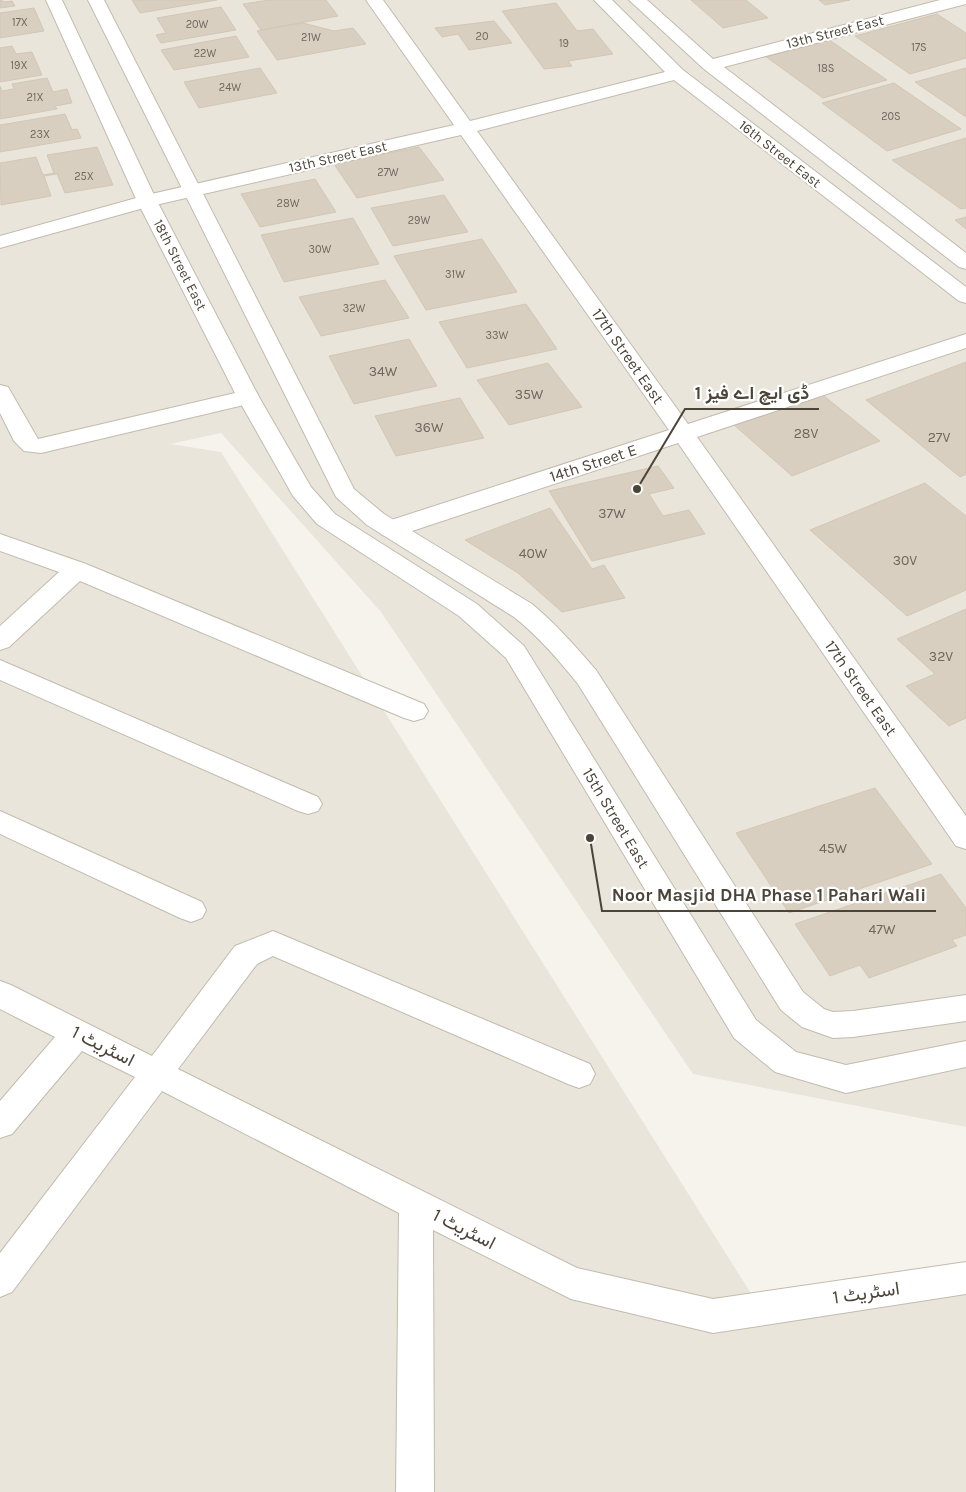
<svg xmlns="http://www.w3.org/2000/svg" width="966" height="1492" font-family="Karla,Vazirmatn,sans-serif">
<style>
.residential{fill:#eae5da}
.building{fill:#d8cfc1;stroke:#d3c7b4}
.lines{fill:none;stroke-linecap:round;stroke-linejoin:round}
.minor-casing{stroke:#c2bbae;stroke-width:2}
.tertiary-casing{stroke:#c2bbae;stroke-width:2}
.minor{fill:#fff;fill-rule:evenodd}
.tertiary{fill:#fff;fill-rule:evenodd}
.labels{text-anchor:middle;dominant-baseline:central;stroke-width:4.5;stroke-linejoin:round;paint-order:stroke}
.far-number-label{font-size:11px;fill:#6e675b}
.far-street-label{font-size:14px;fill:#4b4439;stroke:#fff}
.number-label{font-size:14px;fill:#6e675b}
.street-label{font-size:16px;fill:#4b4439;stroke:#fff}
.near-street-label{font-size:19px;fill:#4b4439;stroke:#fff}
.leader{fill:none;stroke:#4b4439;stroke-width:2}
.callout-dot{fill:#4b4439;stroke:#fff;stroke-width:2}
.callout-label{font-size:18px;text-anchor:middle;font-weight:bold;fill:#4b4439;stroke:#fff;stroke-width:4.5;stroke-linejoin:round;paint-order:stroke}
</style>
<rect width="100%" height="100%" fill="#f6f3ec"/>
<path class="residential" d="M0,0H966V1127L693,1074L381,612L221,433L170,444L221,452L769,1322L966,1290V1492H0Z"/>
<g class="building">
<path d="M0,0L5,2L12,1L15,6L0,8Z"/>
<path d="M132,0H217L140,13Z"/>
<path d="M269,0H326L338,16L261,30L243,4Z"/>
<path d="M691,0H746L768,18L723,28Z"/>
<path d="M819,0H850L825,5Z"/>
<path d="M556,3L577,31L593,29L613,54L568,61L572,66L544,69L502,11Z"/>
<path d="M221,7L236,30L161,43L156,35L166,33L157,18Z"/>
<path d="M34,8L44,31L0,38V13Z"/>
<path d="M937,14L966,33V58L910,74L855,36Z"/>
<path d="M494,21L512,43L469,50L458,34L442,37L435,28Z"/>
<path d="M303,23L334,31L353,28L366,44L277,60L257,31Z"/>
<path d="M236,36L249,57L174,70L161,50Z"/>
<path d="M828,39L887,80L823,98L765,56Z"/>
<path d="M12,46L16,54L32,52L42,75L0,82V48Z"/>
<path d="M260,68L277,93L199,108L184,82Z"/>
<path d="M966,68V117L915,82Z"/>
<path d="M47,78L53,92L67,89L72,103L55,106L57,109L0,119V86L2,91L14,89L12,84Z"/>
<path d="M894,83L961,129L887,151L822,103Z"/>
<path d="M65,114L72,130L77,129L81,138L0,152V125Z"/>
<path d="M966,138V208L961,209L892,160Z"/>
<path d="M97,147L113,185L65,193L57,174L44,176L51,196L1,205L0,163L36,157L43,175L54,173L47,155Z"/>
<path d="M419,147L444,180L357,198L334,164Z"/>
<path d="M315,179L336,212L260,227L241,194Z"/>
<path d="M444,195L468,232L393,246L371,208Z"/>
<path d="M966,217V229L955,220Z"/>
<path d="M353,218L379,264L284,282L261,235Z"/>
<path d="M482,239L517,292L426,310L394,256Z"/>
<path d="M385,280L409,318L321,336L299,297Z"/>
<path d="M526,304L557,349L467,368L439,322Z"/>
<path d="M409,339L437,386L354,404L329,356Z"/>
<path d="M966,362V474L960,477L866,400Z"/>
<path d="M548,363L582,407L509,425L477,380Z"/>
<path d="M819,392L880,441L792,476L733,424Z"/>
<path d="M460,398L484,438L396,456L375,416Z"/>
<path d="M658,466L674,488L649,494L663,516L689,510L705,534L592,561L549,491Z"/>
<path d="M925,483L966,516V590L907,616L810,530Z"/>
<path d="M550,508L592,569L604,565L625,598L562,612L518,573L465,540Z"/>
<path d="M966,609V718L949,726L906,686L935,674L897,639Z"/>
<path d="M875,788L932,864L789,913L736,833Z"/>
<path d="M941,874L966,908V935L952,940L957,946L869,978L860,965L830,976L795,924Z"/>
</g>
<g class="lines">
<defs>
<g id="minor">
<path d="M366,0H383L470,121L665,72L594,0H612L683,70L966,287V303L959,301L674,80L477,131L688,424L966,334V348L697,437L966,816V849L956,846L678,443L400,535L391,537L382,535L379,529L382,523L669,430L461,135L151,206L0,248V236L147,195L454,125Z"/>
<path d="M629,0H647L713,59L940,0H966V4L724,67L966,253V269L959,267L704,69Z"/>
<path d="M0,385L8,387L38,439L248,390L256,392L259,397L256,402L248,404L41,453L24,451L14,441L0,413Z"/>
<path d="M0,534L86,564L424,704L428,711L424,718L414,721L404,718L80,581L9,647L0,650V626L59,572L0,551Z"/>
<path d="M0,660L318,797L322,804L318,811L308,814L298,811L0,680Z"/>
<path d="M0,811L202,902L206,910L202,918L191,922L180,918L0,834Z"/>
<path d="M273,931L590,1064L595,1074L590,1084L579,1088L568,1084L273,956L257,964L178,1069L577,1268L713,1299L966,1262V1294L713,1333L571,1299L433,1230L434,1492H396L399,1213L162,1091L12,1292L0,1297V1253L135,1077L82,1051L12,1134L0,1138V1101L55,1037L0,1009V981L11,985L152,1056L235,946Z"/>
</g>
<g id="tertiary">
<path d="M46,0H62L157,201L259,397L311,487L335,514L477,604L524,646L756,1020L796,1052L846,1065L966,1041V1067L846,1093L775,1072L734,1038L506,658L459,616L317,524L293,496L237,397L137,201Z"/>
<path d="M88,0H104L354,489L384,514L532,604C556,624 576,647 596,670L803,992L824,1009L833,1012L853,1011L966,995V1021L853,1037L833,1038L802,1027L781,1010L578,684C558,659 538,636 514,617L367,525L336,497Z"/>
</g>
</defs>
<use href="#minor" class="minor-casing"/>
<use href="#tertiary" class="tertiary-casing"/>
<use href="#minor" class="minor"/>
<use href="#tertiary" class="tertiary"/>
</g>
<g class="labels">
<g class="far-number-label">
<text x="20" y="22">17X</text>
<text x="197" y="24">20W</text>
<text x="482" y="36">20</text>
<text x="311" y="37">21W</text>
<text x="564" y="43">19</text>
<text x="919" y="47">17S</text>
<text x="205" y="53">22W</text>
<text x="19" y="65">19X</text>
<text x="826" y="68">18S</text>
<text x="230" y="87">24W</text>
<text x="35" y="97">21X</text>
<text x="891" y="116">20S</text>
<text x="40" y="134">23X</text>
<text x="388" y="172">27W</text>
<text x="84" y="176">25X</text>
<text x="288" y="203">28W</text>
<text x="419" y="220">29W</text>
<text x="320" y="249">30W</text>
<text x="455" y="274">31W</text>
<text x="354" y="308">32W</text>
<text x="497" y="335">33W</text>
</g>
<g class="far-street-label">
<text transform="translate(835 32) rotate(-14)">13th Street East</text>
<text transform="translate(780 154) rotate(38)">16th Street East</text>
<text transform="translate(338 157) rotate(-13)">13th Street East</text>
<text transform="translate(180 265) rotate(63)">18th Street East</text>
</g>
<g class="number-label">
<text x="383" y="371">34W</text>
<text x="529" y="394">35W</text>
<text x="429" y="427">36W</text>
<text x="806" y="433">28V</text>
<text x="939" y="437">27V</text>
<text x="612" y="513">37W</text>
<text x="533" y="553">40W</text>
<text x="905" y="560">30V</text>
<text x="941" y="656">32V</text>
<text x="833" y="848">45W</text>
<text x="882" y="929">47W</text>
</g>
<g class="street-label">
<text transform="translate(628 356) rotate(55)">17th Street East</text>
<text transform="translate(593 463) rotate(-18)">14th Street E</text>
<text transform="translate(861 688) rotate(55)">17th Street East</text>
<text transform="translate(616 818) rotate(59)">15th Street East</text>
</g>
<g class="near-street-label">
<text transform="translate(103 1046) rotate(27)">اسٹریٹ 1</text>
<text transform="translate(464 1229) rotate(27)">اسٹریٹ 1</text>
<text transform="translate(866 1293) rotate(-8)">اسٹریٹ 1</text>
</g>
</g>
<path class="leader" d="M637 489L685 409H819M590 838L602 911H936"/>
<g class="callout-dot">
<circle cx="637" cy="489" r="5"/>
<circle cx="590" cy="838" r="5"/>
</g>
<g class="callout-label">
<text x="752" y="399">1 ڈی ایچ اے فیز</text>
<text x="769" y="901">Noor Masjid DHA Phase 1 Pahari Wali</text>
</g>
</svg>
